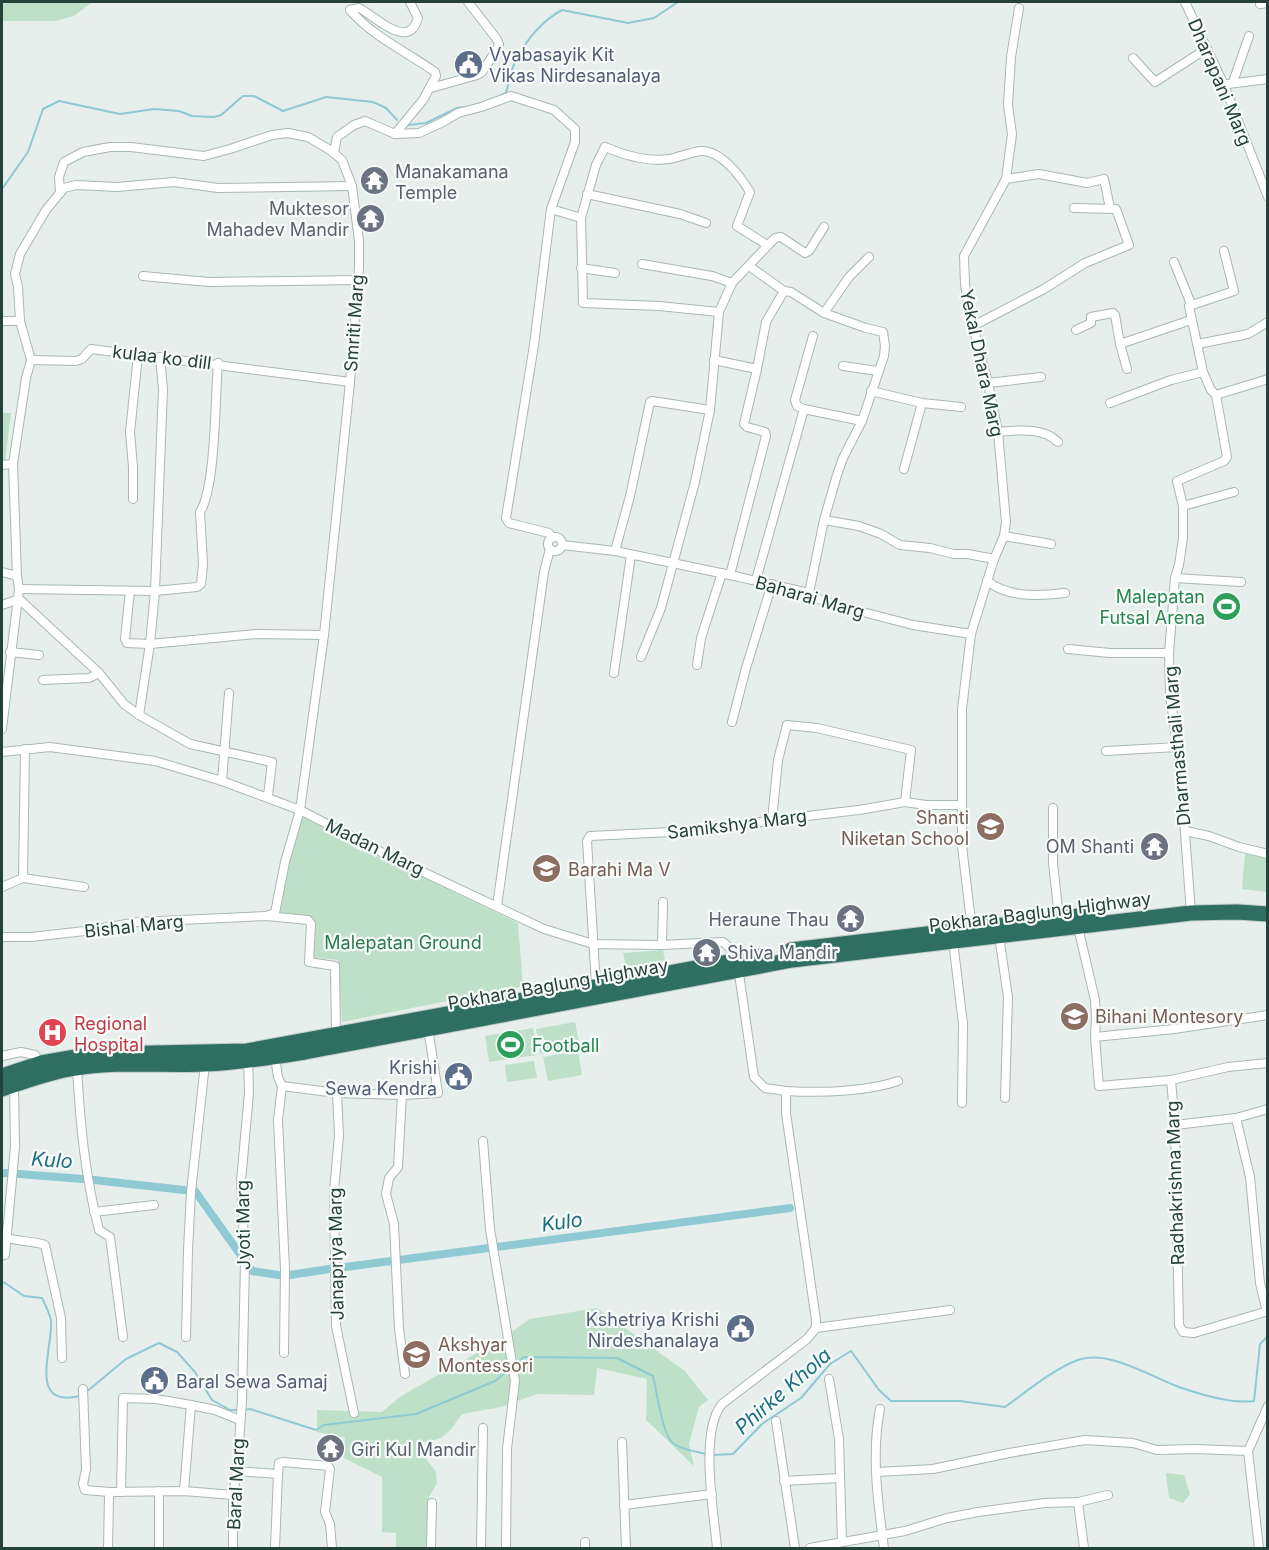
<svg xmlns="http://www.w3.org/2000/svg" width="1269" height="1550" font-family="Inter,sans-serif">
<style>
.green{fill:#bfe0c8}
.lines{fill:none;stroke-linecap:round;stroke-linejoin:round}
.stream{stroke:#8ec9d4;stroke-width:2}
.canal{stroke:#8ec9d4;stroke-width:8}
.street-casing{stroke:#a8b8b2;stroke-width:10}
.highway-casing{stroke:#c2cac8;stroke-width:17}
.street{stroke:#fff;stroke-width:8}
.highway{stroke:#2f6f62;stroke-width:15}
.labels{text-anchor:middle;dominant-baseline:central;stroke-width:4.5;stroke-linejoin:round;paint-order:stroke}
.service-label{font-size:18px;fill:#4e5e75;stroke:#f7fbf9;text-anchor:start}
.street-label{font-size:18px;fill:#24423a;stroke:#f7fbf9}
.worship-label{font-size:18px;fill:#5b616d;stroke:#f7fbf9;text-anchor:start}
.leisure-label{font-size:18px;fill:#27864d;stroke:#f7fbf9;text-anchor:end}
.education-label{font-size:18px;fill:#785e54;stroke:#f7fbf9;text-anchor:start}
.park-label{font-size:18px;fill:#2d7a4b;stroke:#f7fbf9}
.health-label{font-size:18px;fill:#be3a42;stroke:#f7fbf9;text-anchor:start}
.water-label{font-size:20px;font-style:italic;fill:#1c6f80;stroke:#f7fbf9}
</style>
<rect width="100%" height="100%" fill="#e6efeb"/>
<g class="green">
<path d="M2,2H92L74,16L55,21H2Z"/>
<path d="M2,413H11L5,461H2Z"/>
<path d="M299,815L346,841L356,849L385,859L518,923L523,986L342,1022L338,960L308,957L310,920L303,915L280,913Z"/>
<path d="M1245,853L1267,858V892L1242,889Z"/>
<path d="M663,950L666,966L627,972L623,953Z"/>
<path d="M575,1022L580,1047L540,1054L536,1029Z"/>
<path d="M533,1028L537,1055L489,1062L485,1036Z"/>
<path d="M578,1051L582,1075L548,1081L543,1057Z"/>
<path d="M534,1061L537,1078L507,1082L505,1065Z"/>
<path d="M597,1308L685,1371L708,1400L699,1407L689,1444L694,1466L646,1420L647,1379L597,1368L594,1395L537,1394L501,1407L462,1414C455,1423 449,1435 438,1439C431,1441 425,1441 419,1444L421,1452L436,1472L437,1483L429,1497L427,1548H396V1533L382,1532V1477L342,1457L345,1438L317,1432V1410L382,1412L401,1396L498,1341L530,1319Z"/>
<path d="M1166,1473L1184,1475L1190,1494L1183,1503L1169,1498Z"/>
</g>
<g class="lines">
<g class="stream">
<path d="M499,96L506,93C509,82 511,69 516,60C526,40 543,20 562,10L628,23L654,18L678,2"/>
<path d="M409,125L426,123L457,108L466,107"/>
<path d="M2,189L28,152L43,109L59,101L120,114L154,109L179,111L192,116L214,117L221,115L243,96H254L283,111L326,97L373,102L386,108L397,120"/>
<path d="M2,1282L5,1283L24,1296L42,1298C45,1305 50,1313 51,1321C53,1349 27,1409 80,1396"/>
<path d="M515,1365L524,1357L617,1358L653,1376C657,1391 662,1436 674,1444C683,1450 697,1452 707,1454"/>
<path d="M85,1393L126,1359L159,1343L177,1352L195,1372L212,1400L230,1410H239"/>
<path d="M244,1410L250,1409L316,1430L324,1425L416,1414L495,1381L510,1369"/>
<path d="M713,1455L733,1454L762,1424L801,1398L830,1364L851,1351L879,1390L891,1401H960L1005,1407C1026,1392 1055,1368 1078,1360C1108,1349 1151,1377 1179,1387C1199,1394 1233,1404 1254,1401L1260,1344L1268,1336"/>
</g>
<g class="canal">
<path d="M2,1173H8"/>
<path d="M19,1174L83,1179"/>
<path d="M94,1180L184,1190"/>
<path d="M195,1191L252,1271L278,1275"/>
<path d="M338,1268L790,1208"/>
<path d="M290,1275L329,1269"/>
</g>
<defs>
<g id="street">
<path d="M1185,2L1224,85L1268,197"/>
<path d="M1260,2V4L1268,3"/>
<path d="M350,10C372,36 407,52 435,72L436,76L423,100L395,134"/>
<path d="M350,10L359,8C374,15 408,52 418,18L410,2"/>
<path d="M1133,58L1155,82L1206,49"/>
<path d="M1233,82L1249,36"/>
<path d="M1228,84L1268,79"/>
<path d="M431,88L477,75L482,72L497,49L499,44L496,38L468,2"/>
<path d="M334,153L337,137L354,125L365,121L395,134L419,133L443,122L458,113L481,107L511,96L554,110L575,129V142L551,209L534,345L506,518L509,523L549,533L552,538"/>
<path d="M1006,179L1012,134L1008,105L1011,57L1019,8"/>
<path d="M60,193L59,177L64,162L83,152L110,147H131L204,156L230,149L272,135L288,133L308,137L330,150L342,160L352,186L359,241V268L350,382L324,635L300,810L285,862L275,913L266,916"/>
<path d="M587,194L680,214L706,223"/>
<path d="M551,209L581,218"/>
<path d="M1174,262L1191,304"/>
<path d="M642,264L712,276L732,283"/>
<path d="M749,266L784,291"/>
<path d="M581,268L615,273"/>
<path d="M143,276L209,282L358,280"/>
<path d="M719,312L659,306L583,303L581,218L596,165L605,147C624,155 649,162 669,159C680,157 691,152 701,151C721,150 741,177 750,192L737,226L767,245"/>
<path d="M2,321H20"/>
<path d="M973,326L1044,289L1085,263L1129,245L1116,209L1074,208"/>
<path d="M1076,330L1091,323V317L1113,313L1115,315L1120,344L1191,320"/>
<path d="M1120,344L1127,369"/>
<path d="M1198,344L1248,334L1268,322"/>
<path d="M31,360L20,321L18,287L15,274L20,254L46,210L64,188L76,185L117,187L174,182L218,188L352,186"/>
<path d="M31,360L76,361L82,359L91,349L350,382"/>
<path d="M714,360L757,369L766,322L784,291L791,292L824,313L849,277L869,257"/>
<path d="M843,366L878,371"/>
<path d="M988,383L1041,377"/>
<path d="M871,391L922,403L961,407"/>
<path d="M1216,395L1268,379"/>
<path d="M1110,403L1171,380L1203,372"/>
<path d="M804,409L797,406L795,400L813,336"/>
<path d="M998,432C1018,430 1043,427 1058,442"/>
<path d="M2,465L13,464"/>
<path d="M904,469L922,403"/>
<path d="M133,499V467L130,432L138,355"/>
<path d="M1183,506L1234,492"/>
<path d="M824,520L859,526L881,534L900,545L930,548L954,554H968L994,559"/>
<path d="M1004,536L1051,544"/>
<circle cx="555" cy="544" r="7"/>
<path d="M562,545L615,551L730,575L809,593L821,600L855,610L913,625L971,634"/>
<path d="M615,551L630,496L650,402L652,401L710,410"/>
<path d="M2,572L17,576"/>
<path d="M730,575L766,436L765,432L747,427L744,424L757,369"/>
<path d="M1175,578L1241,582"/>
<path d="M756,580L804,409L862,421"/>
<path d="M987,581C1009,598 1039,596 1065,593"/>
<path d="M19,589L155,591L197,587L201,584L203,564L200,512C216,487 215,397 218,363"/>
<path d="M130,591L125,639L127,643L150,644L257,634L324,635"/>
<path d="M809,593L824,520L837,475L843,458L862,421L884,356L885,346L883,332L866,328L824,313"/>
<path d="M2,605L19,599L99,673L124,704L139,715L190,744L272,762L268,796"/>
<path d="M1068,649L1110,653H1169"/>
<path d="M10,652L39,655"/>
<path d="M641,657L661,608L695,482L710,410L719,312L732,283L775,238L781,237L805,253L809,251L824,227"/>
<path d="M697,665L701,638L722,573"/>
<path d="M614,673L631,555"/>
<path d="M43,680L89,678L99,673"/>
<path d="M139,715L150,644L155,591L163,389L160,357"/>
<path d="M732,722L746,668L772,584"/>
<path d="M2,729L19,589L17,576L13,464L26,378L31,360"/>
<path d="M1106,751L1178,747"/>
<path d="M2,752L50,747L155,761L222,781L300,810L385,854L544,929L593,944L662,945L723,942L731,949L737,960L754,1077L765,1088L786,1091V1113L816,1320V1328L807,1339L722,1404C699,1432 714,1513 717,1548"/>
<path d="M222,781L229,693"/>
<path d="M1053,808V863L1059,918"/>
<path d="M772,820L778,760L787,725L817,728L911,750L905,802"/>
<path d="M1185,831L1209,836L1239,847L1268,854"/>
<path d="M23,878L25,749"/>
<path d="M2,887L23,878L84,887"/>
<path d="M497,906L544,572L550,549"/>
<path d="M1191,913L1180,767L1170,694L1169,653L1175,578L1179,565L1183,538V506L1177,481L1224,461L1227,457L1216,395L1211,390L1203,372L1189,306L1234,291L1224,251"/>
<path d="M1077,923L1095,1000L1096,1019L1095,1037L1099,1086L1171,1080L1175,1125L1179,1325L1183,1332L1194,1333L1268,1311"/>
<path d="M975,932L970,913L962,846V709L971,634L994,559L1004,536L1006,522L998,432L988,383L969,311L965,284L964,256L1006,179L1039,174L1087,183L1104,179L1110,208"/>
<path d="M999,936L1008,997L1005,1098"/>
<path d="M2,937H31L85,931L138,922L266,916L308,920L311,924L309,962L335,966L336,1034"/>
<path d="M953,941L963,1024L962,1103"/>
<path d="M662,945L663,902"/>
<path d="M596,985L587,841L590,836L713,830L772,820L859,810L905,802L926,805H961"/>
<path d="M1095,1037L1174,1029L1268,1015"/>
<path d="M2,1056L21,1052L35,1055L42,1066"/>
<path d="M275,1057L278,1077L282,1086L278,1120L285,1269L284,1353"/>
<path d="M77,1067C80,1123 85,1176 99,1230L110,1237L123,1337"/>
<path d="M1171,1080L1228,1067L1268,1063"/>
<path d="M282,1086L337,1093L402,1095L438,1093L428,1028"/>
<path d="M786,1091C820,1093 866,1092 898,1081"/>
<path d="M337,1093L339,1135L334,1191L336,1326L354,1413"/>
<path d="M402,1095L398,1167L389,1178L386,1194L394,1224L399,1329L405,1374"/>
<path d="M1236,1118L1250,1177L1260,1283L1267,1312"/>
<path d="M1175,1125L1236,1118L1268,1109"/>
<path d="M483,1141L490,1229L515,1381L507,1449L506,1548"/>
<path d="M94,1212L154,1205"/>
<path d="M7,1238C17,1241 38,1242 45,1245L61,1318L62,1358"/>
<path d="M5,1255L15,1147L14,1085"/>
<path d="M816,1328L950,1310"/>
<path d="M186,1337L188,1250L191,1192L205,1064"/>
<path d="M829,1379L839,1439L842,1542"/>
<path d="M83,1389L86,1469L83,1484L85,1490L110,1492"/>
<path d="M880,1409C871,1454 878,1504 884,1548"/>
<path d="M776,1421L795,1548"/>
<path d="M622,1442L626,1548"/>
<path d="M237,1471L278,1474L275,1548"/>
<path d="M877,1472L933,1469L1009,1453L1085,1440L1133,1443L1157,1450L1194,1449L1248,1451"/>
<path d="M278,1474L279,1463L283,1462L328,1466L330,1469L325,1512L330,1524L332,1548"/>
<path d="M784,1481L839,1478"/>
<path d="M184,1491L191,1405L215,1410L240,1420"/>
<path d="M121,1492L123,1398L156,1399L191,1405"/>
<path d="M1078,1502L1084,1548"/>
<path d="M624,1505L712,1494"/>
<path d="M585,1542V1548"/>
<path d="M108,1548L109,1497L110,1492L184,1491L233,1495"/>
<path d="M159,1548V1491"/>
<path d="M233,1548V1495L237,1471L242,1401L245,1262L241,1181L249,1093L248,1058"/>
<path d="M431,1548L432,1503"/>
<path d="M481,1548L483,1428"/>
<path d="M810,1548L905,1531L947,1518L978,1512L1045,1503L1078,1502L1108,1495"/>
<path d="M1259,1548L1248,1451L1268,1406"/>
</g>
<g id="highway">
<path d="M791,950L1088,915"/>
<path d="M2,1076L41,1063L76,1057L108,1054L247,1051L761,956"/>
<path d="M2,1089C26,1081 51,1071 76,1068C119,1061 162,1066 205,1064C239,1063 272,1057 305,1052L792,960L1191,913L1237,912L1268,914"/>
</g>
</defs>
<use href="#street" class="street-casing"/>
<use href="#highway" class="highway-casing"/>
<use href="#street" class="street"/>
<use href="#highway" class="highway"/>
</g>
<defs>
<symbol id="civic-disc" viewBox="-11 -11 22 22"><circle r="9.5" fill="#5c6f8a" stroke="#f7fbf9"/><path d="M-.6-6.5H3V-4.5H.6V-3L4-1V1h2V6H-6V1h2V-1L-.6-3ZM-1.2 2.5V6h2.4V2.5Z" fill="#fff"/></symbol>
<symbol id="temple-disc" viewBox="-11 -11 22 22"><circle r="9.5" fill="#6b7280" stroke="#f7fbf9"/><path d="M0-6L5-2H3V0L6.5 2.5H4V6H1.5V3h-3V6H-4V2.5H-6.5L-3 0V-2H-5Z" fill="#fff"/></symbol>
<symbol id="stadium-disc" viewBox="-11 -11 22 22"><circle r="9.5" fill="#2e9e5b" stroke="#f7fbf9"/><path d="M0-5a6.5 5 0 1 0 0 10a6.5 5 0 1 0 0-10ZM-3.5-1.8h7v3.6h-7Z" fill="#fff"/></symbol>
<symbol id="school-disc" viewBox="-11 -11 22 22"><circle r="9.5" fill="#8d6e63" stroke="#f7fbf9"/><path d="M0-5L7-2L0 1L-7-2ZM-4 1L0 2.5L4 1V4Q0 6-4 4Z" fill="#fff"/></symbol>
<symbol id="hospital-disc" viewBox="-11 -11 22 22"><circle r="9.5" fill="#e0444e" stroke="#f7fbf9"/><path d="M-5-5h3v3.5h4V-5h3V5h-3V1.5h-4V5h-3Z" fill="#fff"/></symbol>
</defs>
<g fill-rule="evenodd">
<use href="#civic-disc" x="452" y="48" width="33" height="33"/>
<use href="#temple-disc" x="358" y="164" width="33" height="33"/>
<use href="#temple-disc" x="354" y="202" width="33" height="33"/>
<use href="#stadium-disc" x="1210" y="590" width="33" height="33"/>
<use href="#school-disc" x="974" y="810" width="33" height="33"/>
<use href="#temple-disc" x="1138" y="830" width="33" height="33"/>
<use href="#school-disc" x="530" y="852" width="33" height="33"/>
<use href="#temple-disc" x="834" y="902" width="33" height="33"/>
<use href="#temple-disc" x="690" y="936" width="33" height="33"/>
<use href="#school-disc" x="1058" y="1000" width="33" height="33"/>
<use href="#hospital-disc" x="36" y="1016" width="33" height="33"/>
<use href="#stadium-disc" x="494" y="1028" width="33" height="33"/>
<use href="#civic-disc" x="442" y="1060" width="33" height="33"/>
<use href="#civic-disc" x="724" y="1312" width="33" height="33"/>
<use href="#school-disc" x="400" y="1338" width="33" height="33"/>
<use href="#civic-disc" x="138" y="1364" width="33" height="33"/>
<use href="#temple-disc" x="314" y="1432" width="33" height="33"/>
</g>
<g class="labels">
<g class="service-label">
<text x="489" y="54">Vyabasayik Kit<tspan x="489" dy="21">Vikas Nirdesanalaya</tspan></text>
<text x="437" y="1067" text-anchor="end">Krishi<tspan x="437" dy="21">Sewa Kendra</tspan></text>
<text x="719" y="1319" text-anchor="end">Kshetriya Krishi<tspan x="719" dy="21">Nirdeshanalaya</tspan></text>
<text x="176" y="1381">Baral Sewa Samaj</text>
</g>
<g class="street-label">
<text transform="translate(1220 82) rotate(67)">Dharapani Marg</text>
<text transform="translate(354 323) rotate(-86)">Smriti Marg</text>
<text transform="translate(162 357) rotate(7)">kulaa ko dill</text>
<text transform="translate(982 363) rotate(78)">Yekal Dhara Marg</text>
<text transform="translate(810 597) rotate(16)">Baharai Marg</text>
<text transform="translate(1177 746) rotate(-95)">Dharmasthali Marg</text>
<text transform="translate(737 824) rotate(-7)">Samikshya Marg</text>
<text transform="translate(375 847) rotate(26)">Madan Marg</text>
<text transform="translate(1040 912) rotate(-7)">Pokhara Baglung Highway</text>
<text transform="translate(134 926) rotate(-6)">Bishal Marg</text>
<text transform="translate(558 984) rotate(-10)">Pokhara Baglung Highway</text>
<text transform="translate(1175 1183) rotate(-92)">Radhakrishna Marg</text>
<text transform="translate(243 1225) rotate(-91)">Jyoti Marg</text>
<text transform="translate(336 1254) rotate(-91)">Janapriya Marg</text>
<text transform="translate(236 1484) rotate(-87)">Baral Marg</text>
</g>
<g class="worship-label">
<text x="395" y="171">Manakamana<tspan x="395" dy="21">Temple</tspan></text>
<text x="349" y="208" text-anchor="end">Muktesor<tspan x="349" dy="21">Mahadev Mandir</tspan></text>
<text x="1134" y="846" text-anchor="end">OM Shanti</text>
<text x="829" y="919" text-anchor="end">Heraune Thau</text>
<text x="727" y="952">Shiva Mandir</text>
<text x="351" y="1449">Giri Kul Mandir</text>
</g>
<g class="leisure-label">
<text x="1205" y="596">Malepatan<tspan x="1205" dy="21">Futsal Arena</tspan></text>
<text x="532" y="1045" text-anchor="start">Football</text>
</g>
<g class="education-label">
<text x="969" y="817" text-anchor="end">Shanti<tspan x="969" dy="21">Niketan School</tspan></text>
<text x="568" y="869">Barahi Ma V</text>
<text x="1095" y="1016">Bihani Montesory</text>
<text x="438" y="1344">Akshyar<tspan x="438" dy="21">Montessori</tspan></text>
</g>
<g class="park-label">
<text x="403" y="942">Malepatan Ground</text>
</g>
<g class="health-label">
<text x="74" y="1023">Regional<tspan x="74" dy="21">Hospital</tspan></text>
</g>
<g class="water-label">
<text transform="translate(52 1160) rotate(4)">Kulo</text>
<text transform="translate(562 1222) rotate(-8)">Kulo</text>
<text transform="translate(783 1391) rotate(-41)">Phirke Khola</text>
</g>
</g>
<rect width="1269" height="1550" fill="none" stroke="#24423a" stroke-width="6"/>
</svg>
